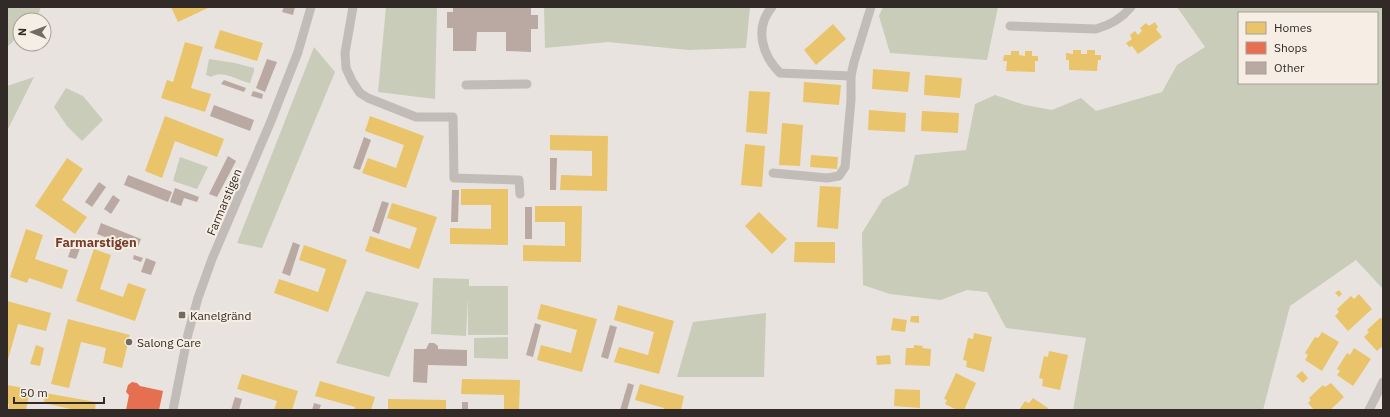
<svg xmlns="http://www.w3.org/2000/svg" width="1390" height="417" font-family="'IBM Plex Sans',sans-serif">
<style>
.green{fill:#c9ccb9;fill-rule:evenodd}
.homes{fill:#e9c46a}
.shops{fill:#e76f51}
.building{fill:#baa9a2}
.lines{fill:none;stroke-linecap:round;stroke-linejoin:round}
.minor{stroke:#c1bcb7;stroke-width:9}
.poi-dot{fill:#716b66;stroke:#f6eee4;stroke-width:1.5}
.labels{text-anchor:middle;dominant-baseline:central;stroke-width:4;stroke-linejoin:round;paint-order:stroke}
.street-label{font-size:12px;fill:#312a26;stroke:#f6eee4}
.poi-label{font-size:12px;fill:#312a26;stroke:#f6eee4;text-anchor:start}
.neighbourhood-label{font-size:13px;font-weight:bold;fill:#763d29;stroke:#f6eee4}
</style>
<rect width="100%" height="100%" fill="#e8e3de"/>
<g class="green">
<path d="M7,7H41L36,20H20V35L7,47Z"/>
<path d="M386,7H437L435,99L378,92Z"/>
<path d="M544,7H750L746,48L688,50L608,42L545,48Z"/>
<path d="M883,7H998L987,60L890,53L879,16Z"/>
<path d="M1177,7H1383V289L1356,260L1290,306L1263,410H1073L1086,338L1006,328L987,292L967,290L941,300L890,294L863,285L862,233L883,199L908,185L915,155L966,150L975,104L995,95L1025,105L1052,110L1081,98L1096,111L1162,92L1177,65L1205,47ZM1239,13H1377V83H1239Z"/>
<path d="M314,47L335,72L262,248L237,243Z"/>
<path d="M209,59L235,63L254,68V71L250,83C238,81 222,69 211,77L206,75Z"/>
<path d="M34,77L7,131V86Z"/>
<path d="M66,88L83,96L103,120L82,141L67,126L54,107Z"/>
<path d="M180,157L208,167L197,189L173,181Z"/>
<path d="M433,278L469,279V286H508V335H468V298L466,336L431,334Z"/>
<path d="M366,291L419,303L389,377L336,363Z"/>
<path d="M766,313L764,377H677L693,322Z"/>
<path d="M508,337V359L474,358V338Z"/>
</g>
<g class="homes">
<path d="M171,7H210L178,22Z"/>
<path d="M1155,22L1158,27L1156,29L1162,37L1138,54L1132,46L1129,47L1126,43L1132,39L1130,35L1135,31L1138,35L1142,31L1140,28L1146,23L1149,26Z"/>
<path d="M833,24L846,39L816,65L804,50Z"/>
<path d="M220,30L263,43L257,61L214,48Z"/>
<path d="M185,42L203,47L191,88L211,94L205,112L161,98L167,80L173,82Z"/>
<path d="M1073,50H1081V54H1087V50H1095V55H1101V60H1098L1097,71L1069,70V60H1066V53L1073,54Z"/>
<path d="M1011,51H1019V55L1025,56V51H1032V56H1038V61H1035V72L1006,71L1007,61H1003L1004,55H1011Z"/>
<path d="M873,69L910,72L908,92L872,89Z"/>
<path d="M925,75L962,78L960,98L924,95Z"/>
<path d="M804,82L841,85L839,105L803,102Z"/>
<path d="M749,91L770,92L767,134L746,132Z"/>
<path d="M869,110L906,113L905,132L868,130Z"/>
<path d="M922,111L959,113L958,133L921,131Z"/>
<path d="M165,116L224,139L217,157L175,141L162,178L145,171Z"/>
<path d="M370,116L424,136L406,188L362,173L368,158L396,168L404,145L365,131Z"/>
<path d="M782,123L803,125L800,166L779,165Z"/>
<path d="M550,135L608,136L607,191L560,190L561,175L592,176V151L550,150Z"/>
<path d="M745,144L765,146L762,187L741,185Z"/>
<path d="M811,155L838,157L837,169L810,167Z"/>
<path d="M67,158L83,169L62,200L87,217L75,234L35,206Z"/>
<path d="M820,186L841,187L838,229L817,227Z"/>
<path d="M461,189H508V245L450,244V228L491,229V205H461Z"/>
<path d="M392,203L437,217L419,269L365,251L370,236L410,249L417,228L387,218Z"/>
<path d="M535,206H582L581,262L523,261V245L565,246V222H535Z"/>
<path d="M759,212L787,239L772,254L745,226Z"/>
<path d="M26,229L43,235L35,259L68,270L62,289L29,278L27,283L10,277Z"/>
<path d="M795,242H835V263L794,262Z"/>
<path d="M304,245L347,260L328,312L274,293L279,279L318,292L326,269L299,260Z"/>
<path d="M94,249L111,255L100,289L123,297L128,283L146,289L135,321L76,301Z"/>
<path d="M1339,290L1342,294L1339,297L1335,293Z"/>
<path d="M1359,294L1372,309L1348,331L1335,316L1339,312L1337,309L1351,296L1354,299Z"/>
<path d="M7,301L51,313L46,331L18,324L7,363Z"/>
<path d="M541,304L597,319L582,372L537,360L541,345L571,353L577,330L537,319Z"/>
<path d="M618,305L674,321L659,374L614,362L619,347L648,355L654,332L614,320Z"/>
<path d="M911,316H919V323L910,322Z"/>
<path d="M893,318L907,320L905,332L891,330Z"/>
<path d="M1380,318L1383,319V346L1377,351L1364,337L1369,332L1367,330Z"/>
<path d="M68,319L130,335L122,368L103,363L106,348L81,342L69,388L51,384Z"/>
<path d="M1322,332L1339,342L1322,371L1305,360L1308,355L1305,353L1315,337L1318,338Z"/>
<path d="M974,333L992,337L984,372L966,367L967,361L963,360L968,338L973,339Z"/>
<path d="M36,345L44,348L40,366L30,364Z"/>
<path d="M914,345L923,346L922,348L931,349L930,366L905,365L906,348H914Z"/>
<path d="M1354,348L1371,359L1353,386L1337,375L1340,371L1337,369L1347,353L1350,355Z"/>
<path d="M1049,351L1068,355L1060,390L1042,386L1043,379L1039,378L1044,356L1048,357Z"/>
<path d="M890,355L891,364L877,365L876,356Z"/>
<path d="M1302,371L1308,378L1303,383L1296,376Z"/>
<path d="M956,373L976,383L964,410H957L945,404L947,400L944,399Z"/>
<path d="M242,374L298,391L292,410H274L277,401L237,389Z"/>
<path d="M462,379L520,380L519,410H504V395L461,394Z"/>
<path d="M320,381L375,397L371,410H354L355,407L315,396Z"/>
<path d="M1331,383L1344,397L1330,410H1314L1308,403L1311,400L1309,398L1323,385L1325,387Z"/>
<path d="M640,384L684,396L681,410H663L664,408L635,400Z"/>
<path d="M7,385L30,389L26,410H8L9,404L7,403Z"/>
<path d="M895,389L920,390V408L894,406Z"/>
<path d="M45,393L96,402L95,410H75L44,403Z"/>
<path d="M1033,398L1048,408L1047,410H1019L1025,401L1029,403Z"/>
<path d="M388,399L446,400V410H388Z"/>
</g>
<path class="shops" d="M132,382L137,383L140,386L163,391L159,410H126L129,395L126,392L128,385Z"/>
<g class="building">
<path d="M284,7H295L293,15L282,12Z"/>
<path d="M453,7H531V15H538V29H531V52L506,51V32H477L476,51H453V28H447V12H453Z"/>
<path d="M267,59L277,62L265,92L256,88Z"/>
<path d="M224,80L246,88L244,92L221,84Z"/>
<path d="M253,91L263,94L262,99L251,96Z"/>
<path d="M214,105L254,120L250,131L210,116Z"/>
<path d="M364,137L371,140L360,170L353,168Z"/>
<path d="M228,156L236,161L217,197L209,194Z"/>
<path d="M550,158H557L556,190H550Z"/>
<path d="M128,175L172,192L168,202L124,185Z"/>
<path d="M99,182L106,187L92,207L85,202Z"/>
<path d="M175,188L199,197L197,202L184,198L181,206L170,202Z"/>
<path d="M452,190H459L458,222H451Z"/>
<path d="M113,195L120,200L111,214L104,209Z"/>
<path d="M382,201L389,203L379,234L372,231Z"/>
<rect x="525" y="207" width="7" height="32"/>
<path d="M101,223L141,239L137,249L97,234Z"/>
<path d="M74,240L82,243L76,259L68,257Z"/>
<path d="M293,242L300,245L290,276L282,273Z"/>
<path d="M134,255L143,258L141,262L133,259Z"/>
<path d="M146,258L156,262L151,275L141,272Z"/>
<path d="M535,323L541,325L533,357L526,355Z"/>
<path d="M610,325L617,327L608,359L601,357Z"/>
<path d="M429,343H434L438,346V349L467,350V366L428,365L427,383L413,382L414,349H426Z"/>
<path d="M628,383L634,385L627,410H620Z"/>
<path d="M235,397L242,399L239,410H231Z"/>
<rect x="462" y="402" width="6" height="8"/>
<path d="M314,403L321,405L319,410H312Z"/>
</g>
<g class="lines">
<g class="minor">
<path d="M353,7L345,53L346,68L352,81L360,93L368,98L416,117H453L454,178L519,180L520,194"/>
<path d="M772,7C754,28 762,55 780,73L851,76"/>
<path d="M1010,26L1096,29C1111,25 1122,18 1131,7"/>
<path d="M466,85L527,84"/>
<path d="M773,173L827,178L839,176L845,167L851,100V76L854,62L871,7"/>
<path d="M173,410L188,334L198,298L212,259L271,121L298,52L311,7"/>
<path d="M1369,410L1383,382"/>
</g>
</g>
<g class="poi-dot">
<rect x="178" y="311" width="8" height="8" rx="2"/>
<circle cx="129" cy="342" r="4"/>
</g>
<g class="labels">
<g class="street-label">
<text transform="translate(224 202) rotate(-67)">Farmarstigen</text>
</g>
<g class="poi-label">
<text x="190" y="315">Kanelgränd</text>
<text x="137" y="342">Salong Care</text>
</g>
<g class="neighbourhood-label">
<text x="96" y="242">Farmarstigen</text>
</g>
</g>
<rect width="1390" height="417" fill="none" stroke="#312a26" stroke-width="16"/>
<rect x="1238" y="12" width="140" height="72" fill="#f6eee4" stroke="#a7a098"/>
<rect x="1246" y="22" width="20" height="12" fill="#e9c46a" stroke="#a7a098"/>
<text x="1274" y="32" font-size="12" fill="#312a26">Homes</text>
<rect x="1246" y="42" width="20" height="12" fill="#e76f51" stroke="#a7a098"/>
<text x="1274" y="52" font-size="12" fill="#312a26">Shops</text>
<rect x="1246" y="62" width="20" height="12" fill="#baa9a2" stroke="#a7a098"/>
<text x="1274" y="72" font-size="12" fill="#312a26">Other</text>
<g transform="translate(32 32) rotate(271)"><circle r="19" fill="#f6eee4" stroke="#a7a098"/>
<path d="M0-3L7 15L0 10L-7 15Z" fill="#716b66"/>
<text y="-6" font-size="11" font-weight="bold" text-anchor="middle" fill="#312a26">N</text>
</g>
<path d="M14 397v6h90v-6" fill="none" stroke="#312a26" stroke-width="2"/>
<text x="20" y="397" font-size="12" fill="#312a26" stroke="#f6eee4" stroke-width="3" paint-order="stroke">50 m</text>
</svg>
